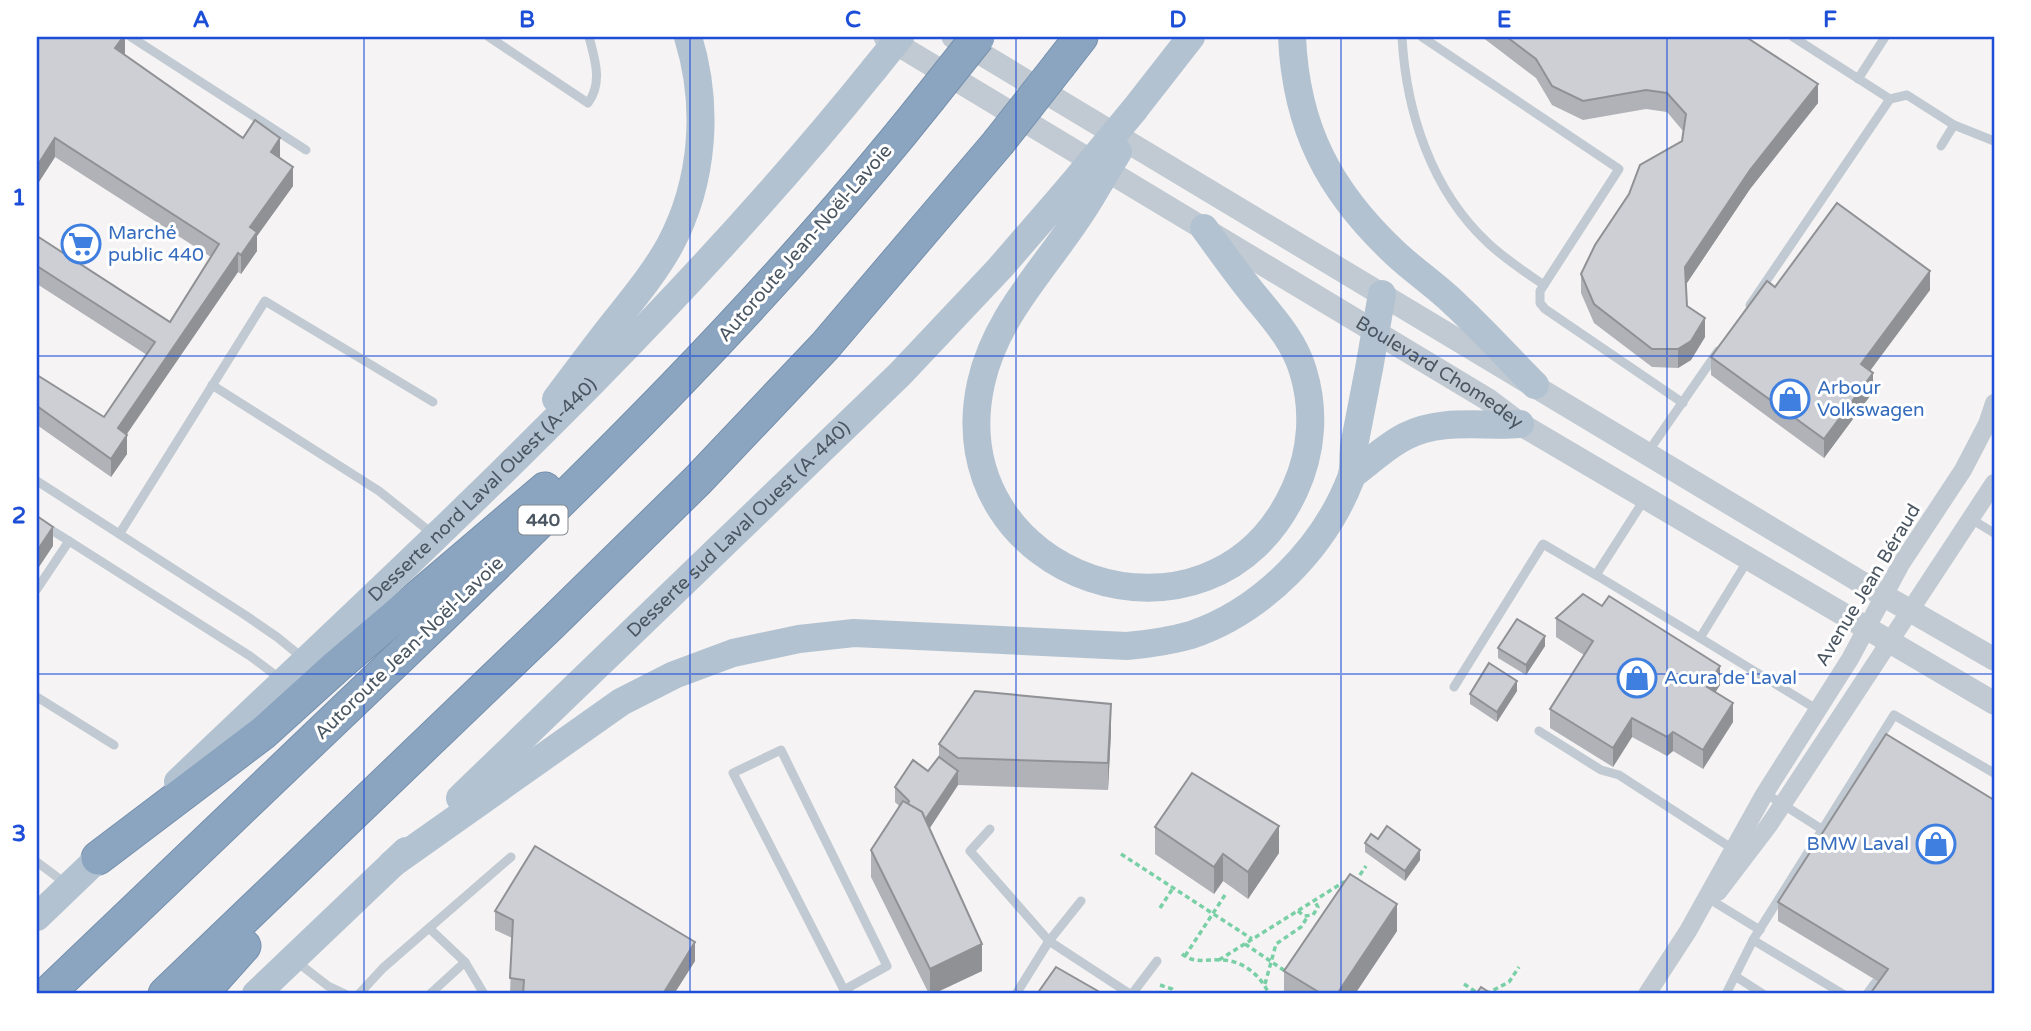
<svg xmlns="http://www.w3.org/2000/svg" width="2031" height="1031" font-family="'Varela Round',sans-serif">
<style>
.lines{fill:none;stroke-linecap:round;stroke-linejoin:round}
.motorway-casing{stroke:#7690ad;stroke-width:35}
.path{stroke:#7ad0a6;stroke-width:3.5;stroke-dasharray:5 3.5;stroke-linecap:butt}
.service{stroke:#c1cad2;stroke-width:9}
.minor{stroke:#c1cad2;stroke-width:18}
.tertiary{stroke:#c1cad2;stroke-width:23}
.primary{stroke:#b3c2d1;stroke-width:28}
.motorway{stroke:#8ba5c1;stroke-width:33}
.motorway-bridge-casing{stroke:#7690ad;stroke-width:35;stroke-linecap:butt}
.primary-bridge{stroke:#b3c2d1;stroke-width:28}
.motorway-bridge{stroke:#8ba5c1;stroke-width:33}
.wall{fill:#b0b2b7}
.shaded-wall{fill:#909195}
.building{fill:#cdcfd5;stroke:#909195;stroke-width:2}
.grid{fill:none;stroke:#1d4ed8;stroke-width:2;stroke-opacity:0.55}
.labels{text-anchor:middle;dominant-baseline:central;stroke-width:6;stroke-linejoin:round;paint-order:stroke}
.shield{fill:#fff;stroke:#808990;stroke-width:2}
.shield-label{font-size:18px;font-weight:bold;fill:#4a5661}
.shop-label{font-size:19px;fill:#366cbe;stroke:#fff;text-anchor:start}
.street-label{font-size:19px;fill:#4a5661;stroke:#fff}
.neatline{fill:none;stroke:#1d4ed8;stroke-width:2.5}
.grid-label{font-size:23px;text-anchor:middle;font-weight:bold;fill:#1d4ed8}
</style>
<rect width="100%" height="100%" fill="#f5f3f3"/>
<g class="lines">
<defs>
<g id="motorway">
<path d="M1060,64L1081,37"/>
<path d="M98,858L263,733L337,666L545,489"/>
<path d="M47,994C166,881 284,767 403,654C587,478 769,300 928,100"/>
<path d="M165,994L551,624L698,480L825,346L998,143"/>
<path d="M201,994L244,946"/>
</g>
</defs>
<use href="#motorway" class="motorway-casing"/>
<g class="path">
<path d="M1121,854L1252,939"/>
<path d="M1355,882L1366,866"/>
<path d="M1160,908L1173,888"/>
<path d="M1298,911L1304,916L1313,915L1318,907L1314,900"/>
<path d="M1245,944L1285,971"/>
<path d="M1182,954C1195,964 1205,959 1220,960C1242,960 1260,974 1269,994"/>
<path d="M1185,956L1225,895"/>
<path d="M1219,960L1344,882L1348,884"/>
<path d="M1265,984L1276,944L1301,927L1308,916"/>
<path d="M1464,984L1479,994"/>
<path d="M1160,985L1172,989L1177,994"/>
<path d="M1486,994L1509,982L1519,967"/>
</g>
<g class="service">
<path d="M131,37L306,150"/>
<path d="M489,37L588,103C603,82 595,60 589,37"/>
<path d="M1402,37C1406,111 1431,190 1488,243C1505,259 1525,272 1544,285"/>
<path d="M1422,37L1619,169L1540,291V303L1545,309L1683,403"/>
<path d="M1793,37L1890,99"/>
<path d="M1858,79L1885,37"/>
<path d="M1941,146L1954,125"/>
<path d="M1750,305L1890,99L1907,95L1954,125L1994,141"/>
<path d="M212,385L379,491L434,535"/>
<path d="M1648,452L1718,351"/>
<path d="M37,481L245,615L277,637L304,659"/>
<path d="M1644,500L1596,575L1700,638L1748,560"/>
<path d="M1971,519L1994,533"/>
<path d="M37,521L69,541"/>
<path d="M120,533L265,301L433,402"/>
<path d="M37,589L69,541L250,656L282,680"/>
<path d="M1700,638L1818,710"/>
<path d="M1454,687L1543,544L1596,575"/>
<path d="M37,697L114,745"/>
<path d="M1539,731L1601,770L1619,775L1736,851"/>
<path d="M1765,793L1823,830"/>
<path d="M990,829L970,851L1049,941L1081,901"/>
<path d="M37,862L65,883"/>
<path d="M1706,897L1760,930"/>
<path d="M429,928L465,962L430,994"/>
<path d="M1753,940L1843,994"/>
<path d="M297,962L328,986L345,994"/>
<path d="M465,962L484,994"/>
<path d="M1735,976L1763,994"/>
<path d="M844,990L887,966L781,750L733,773L844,990L850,994"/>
<path d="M359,994L383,968L511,857"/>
<path d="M1016,994L1049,941L1130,994"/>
<path d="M1132,994L1157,961"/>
<path d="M1726,994L1753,940L1894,715L1994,773"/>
<path d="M1867,994L1875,983"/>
</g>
<g class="minor">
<path d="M1718,892L1769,825L1994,483"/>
<path d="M1647,994L1688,931L1765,793L1850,659L1901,564L1963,470L1987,424L1994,403"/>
</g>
<g class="tertiary">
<path id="s1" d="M885,37L1487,399L1520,424L1994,703"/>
<path d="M953,37L1869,587L1994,659"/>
</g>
<g class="primary">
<path d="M1292,37C1296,128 1329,191 1395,253C1414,271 1437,286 1456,305C1483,330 1509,359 1535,385"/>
<path d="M1134,110L1191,37"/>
<path d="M1091,197C1055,259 997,310 981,383C938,578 1212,673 1295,489C1312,452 1315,410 1303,371C1294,341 1274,319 1255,296C1237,274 1221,251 1204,228"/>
<path d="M556,399C576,373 596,345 617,319C636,295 655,272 670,245C704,181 709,105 688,37"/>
<path d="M1352,475C1370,462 1386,446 1406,436C1442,418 1482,427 1520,424"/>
<path id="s2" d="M178,782C419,552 666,328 875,68"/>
<path id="s3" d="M460,798L900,374L1000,268L1071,186"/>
<path d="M392,864L621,702L674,675L733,653L799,639L854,633L1127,646C1149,644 1170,641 1191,635C1262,611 1324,548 1351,478C1355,467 1352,453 1355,441C1365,392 1374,343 1382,294"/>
<path d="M37,917L114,843"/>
<path d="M256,994L406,851"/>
</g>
<use href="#motorway" class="motorway"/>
<defs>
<g id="motorway-bridge">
<path d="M928,100L978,37"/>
<path d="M998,143L1060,64"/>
</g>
</defs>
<use href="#motorway-bridge" class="motorway-bridge-casing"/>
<g class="primary-bridge">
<path d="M875,68L900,37"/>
<path d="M1071,186L1134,110"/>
<path d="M1091,197L1118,152"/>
</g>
<use href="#motorway-bridge" class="motorway-bridge"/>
</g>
<g class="wall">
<path d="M37,37H125V53L124,54L243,138L280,157L293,186L257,236V251L241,274L238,272L126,434L127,454L111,477L37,425V375L104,417L147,355L37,284V236L170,322L211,257L55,157L37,185Z"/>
<path d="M1482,37H1746L1818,103L1750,189L1686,284L1687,306L1705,337L1691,360L1678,368L1652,367L1594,323L1581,293V274L1682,141L1683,131L1667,112L1646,109L1583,120L1552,105L1536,78Z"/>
<path d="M1775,287L1930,290L1870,370L1873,392L1824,458L1711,375V357Z"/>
<path d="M1556,618L1720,685L1715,692L1733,722L1703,769L1673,751L1667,756L1632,737L1613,767L1550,728V709L1584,655L1556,637Z"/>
<path d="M1545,646L1526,675L1498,658V648Z"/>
<path d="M1517,691L1497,722L1470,704V694Z"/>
<path d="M1111,732L1108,790L958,785L929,829L982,971L933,994H929L871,877V850L899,806L895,802V787L928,771L939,757V744Z"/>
<path d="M1155,827L1279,853L1248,899L1223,881L1214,894L1155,854Z"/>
<path d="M1378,839L1420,860L1405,881L1365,852V843Z"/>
<path d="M1778,902L1994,994L1879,982L1778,921Z"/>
<path d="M495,911L695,961L674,994H510L512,938L495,930Z"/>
<path d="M1397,931L1355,994H1284V971Z"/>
</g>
<g class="shaded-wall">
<path d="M123,37H125V53L115,67V48Z"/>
<path d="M1818,84V103L1750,189L1685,286V267L1750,170Z"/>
<path d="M55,138V157L37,185V166Z"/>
<path d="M280,138V157L271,170V152Z"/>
<path d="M293,167V186L257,236V251L241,274V255L250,227Z"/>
<path d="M238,253V272L118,447V428Z"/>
<path d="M1930,271V290L1861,383V364Z"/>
<path d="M1705,318V337L1691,360L1678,368V349Z"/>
<path d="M1873,373V392L1824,458V439Z"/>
<path d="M127,435V454L111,477V459Z"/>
<path d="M53,527V546L37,570V551Z"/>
<path d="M1545,636V646L1526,675V665Z"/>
<path d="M1720,666V685L1707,706V687Z"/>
<path d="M1517,681V691L1497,722V712Z"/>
<path d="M1733,703V722L1703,769V750Z"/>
<path d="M1111,704V732L1108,790V763Z"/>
<path d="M1632,718V737L1613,767V748Z"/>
<path d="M1673,732V751L1667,756V737Z"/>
<path d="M958,771V785L922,840V825Z"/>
<path d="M1279,826V853L1248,899V872Z"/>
<path d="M1420,850V860L1405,881V871Z"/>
<path d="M1223,854V881L1214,894V867Z"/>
<path d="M1397,904V931L1355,994H1337Z"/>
<path d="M695,942V961L674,994H663Z"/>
<path d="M982,944V971L933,994H930V969Z"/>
</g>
<g class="building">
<path d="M37,37H123L115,48L243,138L255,120L280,138L271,152L293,167L250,227L257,232L241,255L238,253L118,428L127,435L111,459L37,406V375L104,417L155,342L37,266V236L170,322L219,244L55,138L37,166Z"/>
<path d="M1507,37H1746L1818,84L1750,170L1685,267L1687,306L1705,318L1691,341L1678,349H1652L1594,304L1581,274L1595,245L1629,194L1640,165L1682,141L1686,114L1667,93L1646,90L1583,101L1552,86L1536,59Z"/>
<path d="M1837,203L1930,271L1861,364L1873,373L1824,439L1711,357L1767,281L1775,287Z"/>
<path d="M37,516L53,527L37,551Z"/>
<path d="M1583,594L1602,606L1609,596L1720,666L1707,687L1733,703L1703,750L1673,732L1667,737L1632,718L1613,748L1550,709L1593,641L1556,618Z"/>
<path d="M1517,619L1545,636L1526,665L1498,648Z"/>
<path d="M1489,663L1517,681L1497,712L1470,694Z"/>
<path d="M975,691L1111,704L1108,763L958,758L939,744Z"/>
<path d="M1886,734L1994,800V994H1870L1888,969L1778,902Z"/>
<path d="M939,757L958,771L925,820L922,812L908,804L909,801L895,787L913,760L928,771Z"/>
<path d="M1192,773L1279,826L1248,872L1223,854L1214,867L1155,827Z"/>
<path d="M903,801L922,812L982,944L930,969L871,850Z"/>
<path d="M1387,826L1420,850L1405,871L1365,843L1371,834L1378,839Z"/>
<path d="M535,846L695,942L663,994H523L524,980L510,978L513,920L495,911Z"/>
<path d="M1350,874L1397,904L1337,994H1322L1284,971Z"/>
<path d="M1056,967L1103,994H1037Z"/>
<path d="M1481,987L1492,994H1476Z"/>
</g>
<path class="grid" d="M364,37V994M690,37V994M1016,37V994M1341,37V994M1667,37V994M37,356H1994M37,674H1994"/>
<defs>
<symbol id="supermarket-ring" viewBox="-11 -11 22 22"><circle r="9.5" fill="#fff" stroke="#3f7fe0" stroke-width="1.5"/><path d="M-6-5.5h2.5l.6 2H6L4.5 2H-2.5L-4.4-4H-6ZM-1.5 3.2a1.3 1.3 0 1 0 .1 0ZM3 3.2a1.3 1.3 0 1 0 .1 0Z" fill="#3f7fe0"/></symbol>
<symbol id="shop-ring" viewBox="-11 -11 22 22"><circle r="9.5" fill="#fff" stroke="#3f7fe0" stroke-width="1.5"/><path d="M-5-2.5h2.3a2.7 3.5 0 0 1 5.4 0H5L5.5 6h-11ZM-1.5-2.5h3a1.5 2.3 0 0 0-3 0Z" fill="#3f7fe0"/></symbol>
</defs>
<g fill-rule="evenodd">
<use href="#supermarket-ring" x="59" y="222" width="44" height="44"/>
<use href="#shop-ring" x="1768" y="377" width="44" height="44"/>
<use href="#shop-ring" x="1615" y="656" width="44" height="44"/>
<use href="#shop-ring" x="1914" y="822" width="44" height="44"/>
</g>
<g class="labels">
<rect class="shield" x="518.5" y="505.5" width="49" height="29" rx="5"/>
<g class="shield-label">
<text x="543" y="520">440</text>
</g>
<g class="shop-label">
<text x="108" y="233">Marché<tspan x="108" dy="22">public 440</tspan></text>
<text x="1817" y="388">Arbour<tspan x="1817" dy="22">Volkswagen</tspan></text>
<text x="1664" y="678">Acura de Laval</text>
<text x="1909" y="844" text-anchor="end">BMW Laval</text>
</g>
<g class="street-label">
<text transform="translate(805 243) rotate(-49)">Autoroute Jean-Noël-Lavoie</text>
<text stroke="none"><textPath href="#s1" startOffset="648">Boulevard Chomedey</textPath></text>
<text stroke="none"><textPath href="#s2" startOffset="422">Desserte nord Laval Ouest (A-440)</textPath></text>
<text stroke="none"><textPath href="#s3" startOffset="387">Desserte sud Laval Ouest (A-440)</textPath></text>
<text transform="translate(1868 585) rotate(-59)">Avenue Jean Béraud</text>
<text transform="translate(409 648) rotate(-44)">Autoroute Jean-Noël-Lavoie</text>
</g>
</g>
<rect width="2031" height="1031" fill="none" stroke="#ffffff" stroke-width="77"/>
<rect x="38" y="38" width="1955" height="954" class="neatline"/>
<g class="grid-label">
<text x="201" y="27">A</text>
<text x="527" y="27">B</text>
<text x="853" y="27">C</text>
<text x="1178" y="27">D</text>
<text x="1504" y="27">E</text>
<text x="1830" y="27">F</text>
<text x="19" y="205">1</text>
<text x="19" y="523">2</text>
<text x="19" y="841">3</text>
</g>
</svg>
